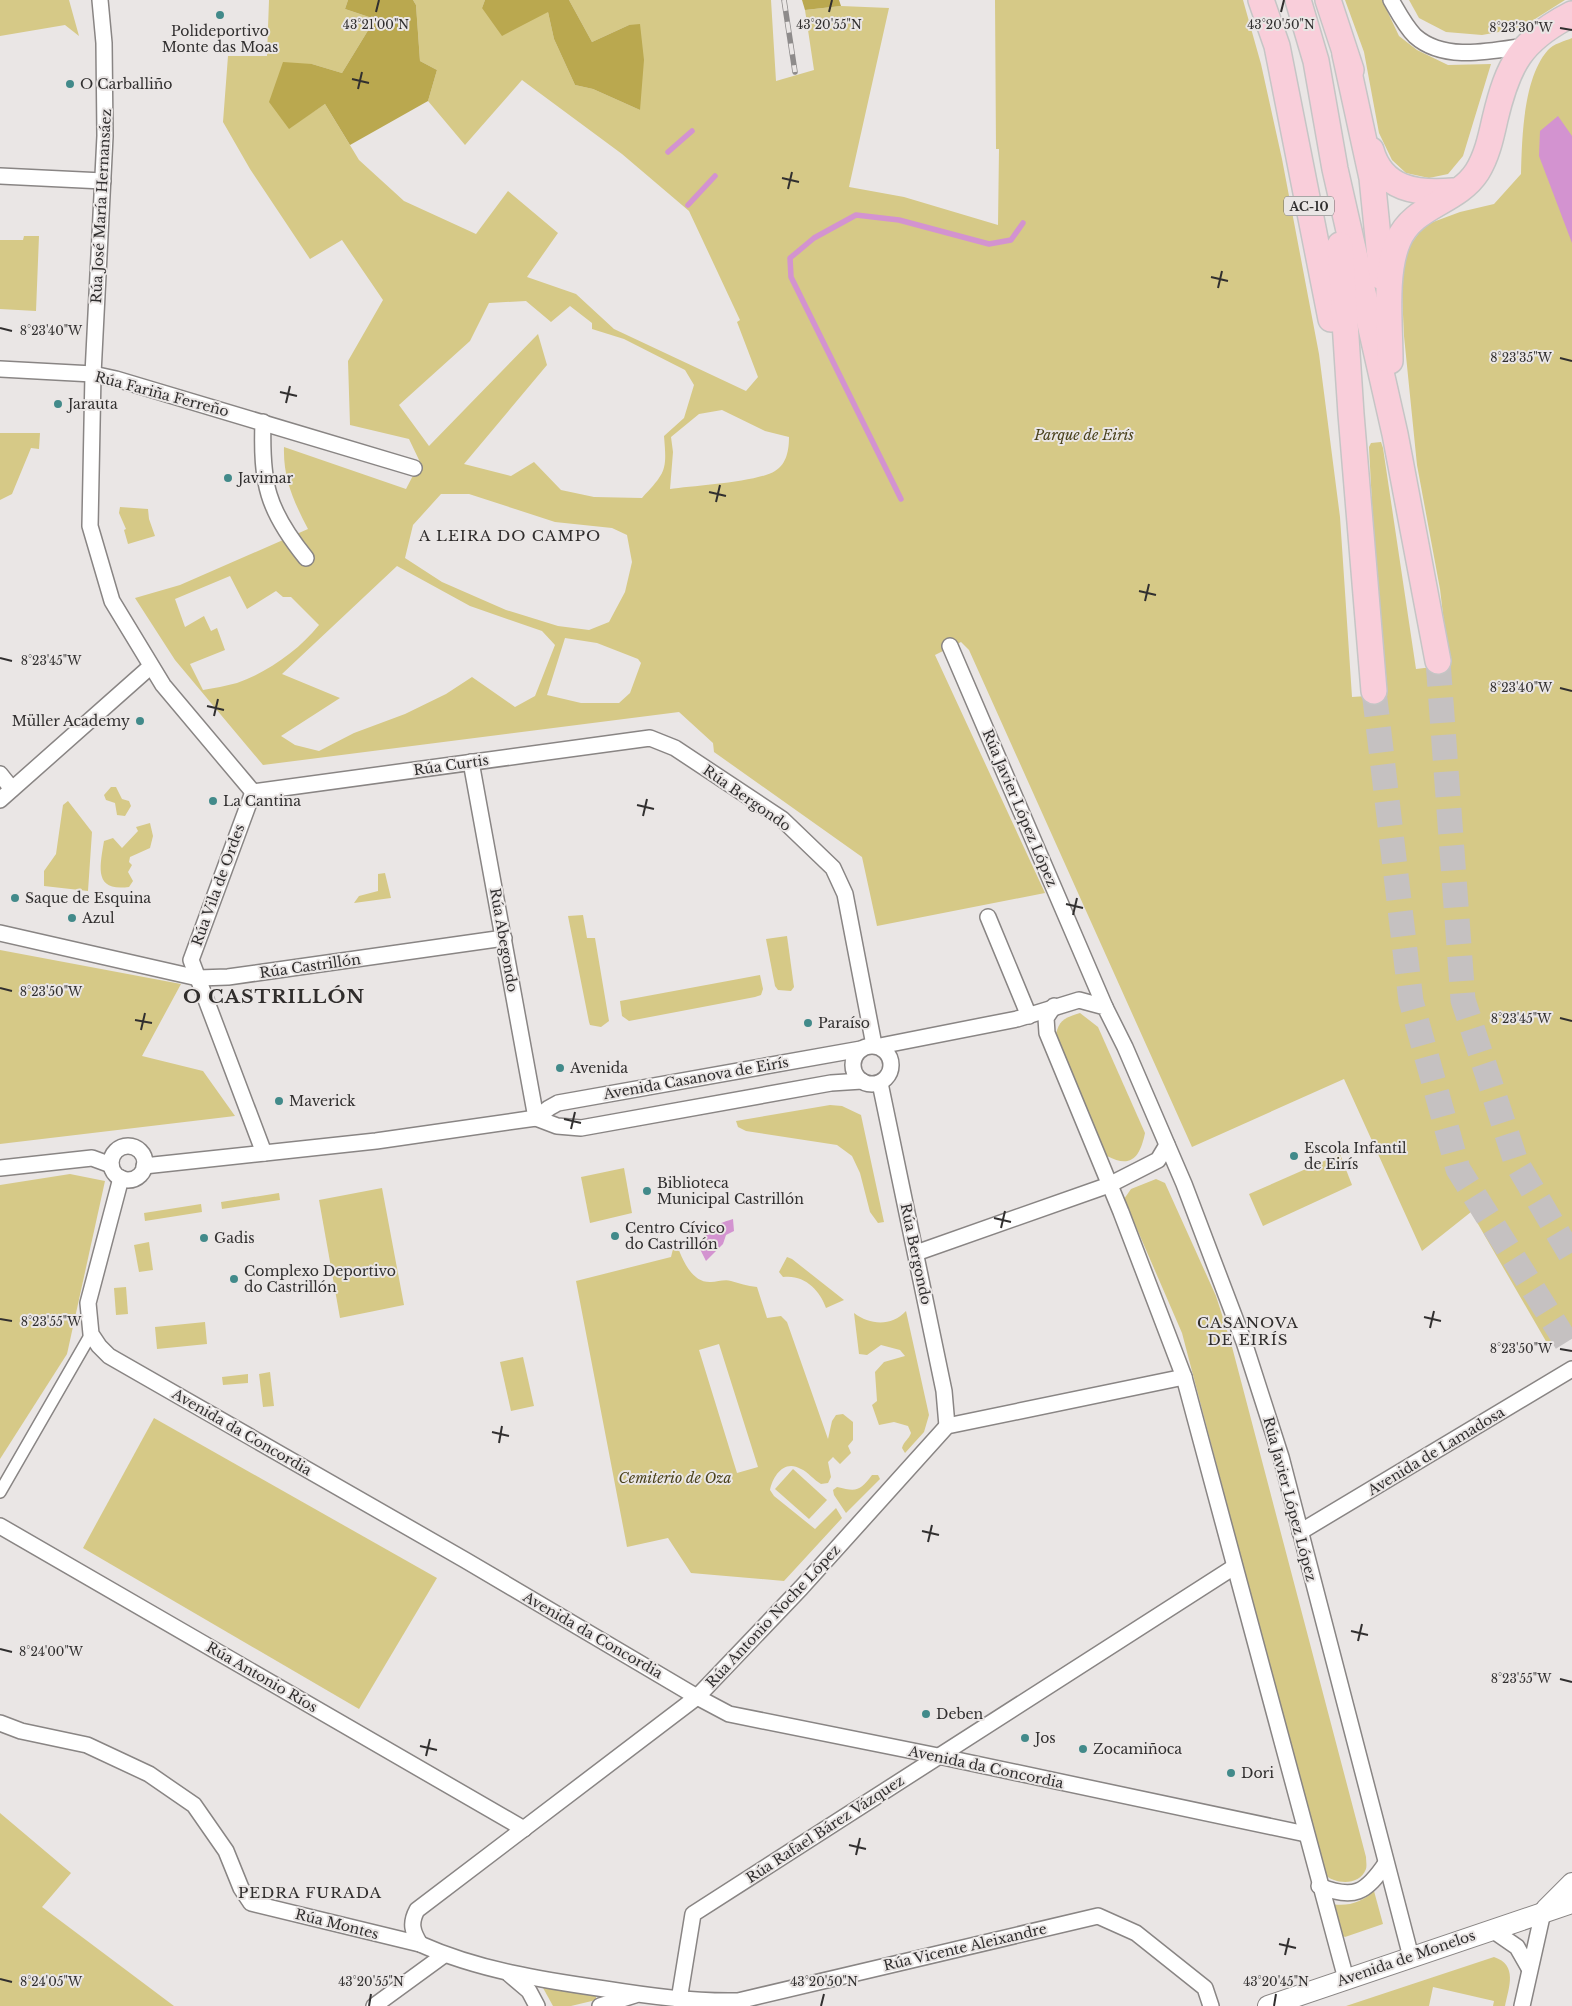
<svg xmlns="http://www.w3.org/2000/svg" width="1572" height="2006" font-family="'Libre Baskerville',serif">
<style>
.green{fill:#d6c987;fill-rule:evenodd}
.forest{fill:#baa84f}
.water{fill:#d393d0}
.lines{fill:none;stroke-linecap:round;stroke-linejoin:round}
.stream{stroke:#d393d0;stroke-width:5.5}
.primary-tunnel{stroke:#c5c1c1;stroke-width:25;stroke-dasharray:25 12;stroke-linecap:butt}
.pedestrian-casing{stroke:#898584;stroke-width:14}
.minor-casing{stroke:#898584;stroke-width:18}
.tertiary-casing{stroke:#898584;stroke-width:22}
.primary-casing{stroke:#c5c5c5;stroke-width:28}
.pedestrian{stroke:#fff;stroke-width:11}
.minor{stroke:#fff;stroke-width:15}
.tertiary{stroke:#fff;stroke-width:20}
.primary{stroke:#f9ceda;stroke-width:25}
.rail-casing{stroke:#8e8b8b;stroke-width:5.5}
.rail{stroke:#eae6e5;stroke-width:4;stroke-dasharray:11;stroke-linecap:butt}
.ticks{fill:none;stroke:#312f2f;stroke-width:2}
.poi-dot{fill:#428a8a;stroke:#eae6e5;stroke-width:2}
.labels{text-anchor:middle;dominant-baseline:central;stroke-width:4;stroke-linejoin:round;paint-order:stroke}
.shield{fill:#eae6e5;stroke:#686666;stroke-width:1}
.shield-label{font-size:12px;font-weight:bold;fill:#312f2f}
.poi-label{font-size:14px;fill:#312f2f;stroke:#eae6e5;text-anchor:start}
.street-label{font-size:14px;fill:#312f2f;stroke:#eae6e5}
.park-label{font-size:14px;font-style:italic;fill:#49411b;stroke:#eae6e5}
.neighbourhood-label{font-size:15px;letter-spacing:1px;fill:#302d2c;stroke:#eae6e5}
.district-label{font-size:19px;font-weight:bold;letter-spacing:1px;fill:#302d2c;stroke:#eae6e5}
.ticks-label{font-size:12px;text-anchor:middle;fill:#312f2f;stroke:#eae6e5;stroke-width:4;stroke-linejoin:round;paint-order:stroke}
</style>
<rect width="100%" height="100%" fill="#eae6e5"/>
<g class="green">
<path d="M0,0H69L79,36L65,25L0,36Z"/>
<path d="M269,0H348L345,9L375,19L342,73L312,64L289,128L325,104L359,160L404,201L476,234L508,191L558,233L527,277L576,294L614,329L746,391L758,377L737,322L740,320L689,211L622,154L522,80L465,145L428,101L437,70L420,61L416,5L413,0H485L482,8L548,12L554,39L575,85L593,89L640,110L629,25L592,42L569,0H771L776,81L814,70L805,10L841,6L889,8L849,187L904,197L998,225L999,149H996L995,0H1243L1261,64L1282,159L1319,354L1340,517L1352,697L1382,695L1369,447L1371,443L1381,442L1383,448L1416,669L1449,665L1440,589L1417,465L1404,336L1401,271L1407,249L1425,225L1460,212L1494,204L1521,174C1522,139 1523,78 1548,50C1553,44 1565,41 1572,38V1328L1547,1343L1471,1212L1422,1251L1344,1079L1192,1147L969,650L961,642L935,655L1045,893L877,926L862,857L714,752L713,743L679,712L263,765L175,660L135,598L180,585L308,529C294,502 283,479 284,447L406,489L420,462L409,439L350,425L348,361L383,300L342,240L310,259L250,169L223,122L228,56H267ZM526,301L551,322L570,306L592,323V329L624,339L685,370L694,385L684,418L664,436C667,471 666,472 642,498L594,497L561,490L534,462L511,476L464,464L547,365L538,334L429,446L399,405L470,341L489,303ZM722,410L765,431L789,437C789,449 787,464 775,471C758,482 693,486 670,489L673,452L671,437L699,414ZM441,494H469L555,522L612,528L627,535L632,562L625,592L609,622L589,630L558,626L506,610L442,582L405,558L413,525ZM397,566L470,606L542,631L555,645L535,696L515,707L472,677L446,694L405,714L354,733L319,751L295,745L281,736L340,698L282,674ZM230,576L247,609L276,591L283,597H291L319,625C299,650 268,672 237,683C226,686 214,688 203,690L190,664L225,650L217,628L211,631L204,616L185,627L175,599ZM565,638L597,643L638,659L641,663L630,693L619,703H581L547,695Z"/>
<path d="M1345,0H1382L1399,36L1417,50L1448,65L1491,64L1463,156L1448,174L1429,178L1406,173L1392,160L1379,133L1364,52Z"/>
<path d="M1409,0H1565L1521,28L1482,35L1446,32L1419,18Z"/>
<path d="M24,236H39L36,311L0,309V240H23Z"/>
<path d="M0,433H40L39,449L31,448L12,494L0,500Z"/>
<path d="M120,507L148,509L149,519L155,536L128,544L124,530L126,529L119,513Z"/>
<path d="M111,787H116L122,799L129,801L131,806L125,816L117,815L115,803L106,800L104,795Z"/>
<path d="M68,801L92,832L88,891L44,886V871L56,854L63,805Z"/>
<path d="M150,823L153,836L150,848L130,857L129,862L132,865L128,872L133,881L129,887C93,892 100,866 104,841L113,838L122,848L138,831L136,827Z"/>
<path d="M385,873L391,898L354,903L359,896L378,891V874Z"/>
<path d="M583,915L587,938H595L609,1021L601,1027L590,1025L589,1022L568,916Z"/>
<path d="M787,936L794,987L791,991L778,990L775,986L766,939Z"/>
<path d="M0,950L181,984L142,1056L203,1071L235,1116L0,1144Z"/>
<path d="M760,975L763,989L761,995L755,997L629,1021L622,1016L620,1001Z"/>
<path d="M1080,1013L1098,1027L1145,1133C1140,1157 1131,1169 1107,1156L1055,1039C1058,1021 1063,1018 1080,1013Z"/>
<path d="M830,1105L842,1106L861,1115L884,1222L878,1223L870,1212L860,1173L852,1156L837,1145L746,1131L738,1127L736,1121Z"/>
<path d="M1340,1154L1352,1185L1263,1226L1249,1194Z"/>
<path d="M624,1168L632,1213L590,1223L581,1177Z"/>
<path d="M70,1174L105,1181L67,1354L0,1459V1185Z"/>
<path d="M1156,1179L1165,1183L1216,1296L1231,1343L1366,1857C1366,1860 1367,1866 1366,1869C1359,1887 1334,1884 1324,1874L1182,1333L1124,1199L1131,1189Z"/>
<path d="M382,1188L404,1305L340,1318L319,1200Z"/>
<path d="M279,1193L280,1200L222,1209L221,1202Z"/>
<path d="M201,1204L202,1212L145,1221L144,1213Z"/>
<path d="M675,1241C682,1257 690,1283 711,1282C717,1282 725,1279 731,1281C739,1283 747,1286 757,1287L767,1318L781,1316L787,1322L828,1439L832,1421L836,1415L843,1414L853,1422V1440L848,1446L851,1453L840,1464L833,1457L828,1462L831,1477L828,1483L821,1484C814,1480 808,1472 801,1469C784,1459 773,1476 770,1490L774,1496L815,1529L836,1508L842,1518L784,1581L691,1573L668,1538L627,1547L576,1281L671,1257ZM719,1344L758,1467L737,1473L699,1350Z"/>
<path d="M149,1242L153,1270L139,1272L134,1245Z"/>
<path d="M787,1257L792,1259L844,1300L826,1308C820,1290 804,1274 783,1277L779,1272Z"/>
<path d="M126,1287L128,1314L116,1315L114,1288Z"/>
<path d="M906,1311L929,1415L924,1432L905,1453L902,1448C904,1441 909,1439 911,1433L908,1426L894,1422L879,1425L872,1405L877,1401L875,1372L884,1362L905,1356L900,1350L881,1345L867,1355L859,1354L854,1313C870,1325 891,1327 906,1311Z"/>
<path d="M205,1322L207,1344L157,1349L155,1327Z"/>
<path d="M523,1357L534,1406L511,1411L500,1362Z"/>
<path d="M270,1372L274,1406L263,1407L259,1374Z"/>
<path d="M248,1374V1383L223,1385L222,1377Z"/>
<path d="M154,1418L437,1578L359,1709L83,1548Z"/>
<path d="M793,1469L827,1500L809,1519L775,1489Z"/>
<path d="M872,1475H878L880,1479L846,1513L834,1495L833,1490L837,1487C857,1492 860,1491 872,1475Z"/>
<path d="M0,1813L71,1873L42,1907L174,2006H0Z"/>
<path d="M1374,1891L1383,1924L1345,1937L1341,1935L1332,1904C1348,1907 1362,1902 1374,1891Z"/>
<path d="M1494,1957C1518,1965 1509,1987 1505,2006H1493L1494,2001L1433,1987L1429,2006H1346Z"/>
<path d="M542,1986L596,1993V2000L571,2006H553Z"/>
</g>
<g class="forest">
<path d="M348,0H413L416,5L420,61L437,70L428,101L350,145L325,104L289,129L269,102L283,62L312,64L342,73L375,19L345,9Z"/>
<path d="M485,0H569L592,42L629,25L640,24L644,60L640,110L593,89L575,85L554,39L548,12L502,36L482,8Z"/>
<path d="M802,0H839L841,6L805,10Z"/>
</g>
<g class="water">
<path d="M1558,116L1572,136V243L1539,156L1540,131Z"/>
<path d="M733,1219L734,1231L726,1235L723,1244L706,1261L699,1247C706,1226 712,1226 733,1219Z"/>
</g>
<g class="lines">
<g class="stream">
<path d="M668,152L692,131"/>
<path d="M688,205L715,176"/>
<path d="M901,499L791,277L790,258L814,238L856,215L899,220L989,244L1011,240L1023,223"/>
</g>
<g class="primary-tunnel">
<path d="M1438,661L1463,1000L1516,1162L1572,1257"/>
<path d="M1374,691L1411,1001L1458,1169L1572,1351"/>
</g>
<defs>
<path id="pedestrian" d="M0,1492L91,1334"/>
<g id="minor">
<path d="M100,0L104,43L105,136L93,374L90,526L112,601L163,685L253,792"/>
<path d="M1391,0C1398,12 1405,26 1415,36C1444,62 1491,51 1525,46"/>
<path d="M0,176L103,181"/>
<path d="M0,369L93,374L116,379L414,468"/>
<path d="M263,422C261,483 267,510 306,558"/>
<path d="M950,646L1105,1007"/>
<path d="M471,762L536,1118"/>
<path d="M0,774L12,789"/>
<path d="M253,792L650,738L675,748L782,819L833,868L845,894L874,1045"/>
<path d="M253,792L191,960L264,1153"/>
<path d="M0,800L150,667"/>
<path d="M988,917L1029,1016"/>
<path d="M0,933L198,978L228,977L504,938"/>
<path d="M1054,1006L1046,1018L1047,1033L1121,1212L1184,1377L1346,1979"/>
<circle cx="872" cy="1065" r="19"/>
<path d="M880,1046L1017,1019L1079,1000L1105,1007L1125,1047L1184,1184L1244,1342L1281,1457L1411,1957"/>
<path d="M880,1083L944,1391L947,1426"/>
<path d="M536,1118L549,1108L558,1103L861,1049"/>
<circle cx="128" cy="1163" r="17"/>
<path d="M144,1166L376,1141L536,1118L557,1126L581,1128L831,1083L862,1081"/>
<path d="M0,1168L92,1158L111,1165"/>
<path d="M121,1178L88,1303L91,1334L99,1346L109,1356L465,1560L697,1697L729,1714L938,1756L1306,1834"/>
<path d="M916,1253L1109,1185L1158,1160L1167,1145"/>
<path d="M0,1526L524,1829"/>
<path d="M1300,1532L1572,1369"/>
<path d="M0,1723L21,1731L87,1745L149,1774L194,1805L226,1851L241,1888L251,1903L420,1944C478,1970 542,1980 605,1989C649,1996 693,2002 738,2001L1098,1916L1136,1933L1205,1988L1211,2006"/>
<path d="M1319,1886C1354,1900 1366,1893 1386,1863"/>
<path d="M1491,1929L1517,1947L1529,1968"/>
<path d="M420,1944C412,1931 410,1923 417,1910L697,1697L801,1588L947,1426L1184,1377"/>
<path d="M509,1974L529,1991L537,2006"/>
<path d="M679,2000L693,1914L1234,1567"/>
<path d="M374,2006L444,1955"/>
<path d="M600,2006L635,1995"/>
<path d="M1522,2006L1543,1912"/>
</g>
<g id="tertiary">
<path d="M1546,1909L1572,1883"/>
<path d="M1268,2006L1572,1903"/>
</g>
<g id="primary">
<path d="M1261,0L1277,46L1331,319"/>
<path d="M1298,0L1316,61L1335,169L1395,434L1438,661"/>
<path d="M1328,0L1351,70"/>
<path d="M1345,54L1372,178L1382,277"/>
<path d="M1371,150C1382,190 1418,194 1453,191"/>
<path d="M1340,245L1351,414L1374,691"/>
<path d="M1390,361C1390,324 1384,274 1398,241C1413,205 1457,203 1477,172C1487,156 1491,137 1495,119C1508,64 1521,40 1572,14"/>
</g>
</defs>
<use href="#pedestrian" class="pedestrian-casing"/>
<use href="#minor" class="minor-casing"/>
<use href="#tertiary" class="tertiary-casing"/>
<use href="#primary" class="primary-casing"/>
<use href="#pedestrian" class="pedestrian"/>
<use href="#minor" class="minor"/>
<use href="#tertiary" class="tertiary"/>
<use href="#primary" class="primary"/>
<defs>
<path id="rail" d="M784,0L795,72"/>
</defs>
<use href="#rail" class="rail-casing"/>
<use href="#rail" class="rail"/>
</g>
<path class="ticks" d="M376,12L379,0M829,12L832,0M1281,12L1284,0M1560,28L1572,30M352,79L369,83M358,89L362,72M782,178L799,182M788,189L792,172M1211,277L1228,281M1218,288L1222,271M0,328L12,331M1560,358L1572,361M280,392L297,396M286,403L290,386M709,492L726,496M716,502L720,485M1139,591L1156,595M1145,601L1149,584M0,658L12,661M1560,688L1572,691M207,706L224,710M214,716L218,699M637,805L654,809M643,816L647,799M1066,904L1083,908M1073,915L1077,898M0,988L12,991M1560,1018L1572,1021M135,1020L152,1023M141,1030L145,1013M564,1119L581,1123M571,1129L575,1112M994,1218L1011,1222M1001,1228L1005,1211M1424,1317L1441,1321M0,1319L12,1321M1430,1328L1434,1311M1560,1349L1572,1351M492,1432L509,1436M499,1443L502,1426M922,1531L939,1535M928,1542L932,1525M1351,1631L1368,1635M1358,1641L1362,1624M0,1649L12,1652M1560,1679L1572,1682M420,1746L437,1750M426,1756L430,1739M849,1845L866,1849M856,1855L860,1838M1279,1944L1296,1948M1285,1955L1289,1938M0,1979L12,1982M369,2006L371,1994M821,2006L824,1994M1274,2006L1276,1994"/>
<g class="poi-dot">
<circle cx="220" cy="15" r="5"/>
<circle cx="70" cy="84" r="5"/>
<circle cx="58" cy="404" r="5"/>
<circle cx="228" cy="478" r="5"/>
<circle cx="140" cy="721" r="5"/>
<circle cx="213" cy="801" r="5"/>
<circle cx="15" cy="898" r="5"/>
<circle cx="72" cy="918" r="5"/>
<circle cx="808" cy="1023" r="5"/>
<circle cx="560" cy="1068" r="5"/>
<circle cx="279" cy="1101" r="5"/>
<circle cx="1294" cy="1156" r="5"/>
<circle cx="647" cy="1191" r="5"/>
<circle cx="615" cy="1236" r="5"/>
<circle cx="204" cy="1238" r="5"/>
<circle cx="234" cy="1279" r="5"/>
<circle cx="926" cy="1714" r="5"/>
<circle cx="1025" cy="1738" r="5"/>
<circle cx="1083" cy="1749" r="5"/>
<circle cx="1231" cy="1773" r="5"/>
</g>
<g class="labels">
<rect class="shield" x="1284" y="196.5" width="50" height="19" rx="4"/>
<g class="shield-label">
<text x="1309" y="206">AC-10</text>
</g>
<g class="poi-label">
<text x="220" y="31" text-anchor="middle">Polideportivo<tspan x="220" dy="16">Monte das Moas</tspan></text>
<text x="80" y="84">O Carballiño</text>
<text x="68" y="404">Jarauta</text>
<text x="238" y="478">Javimar</text>
<text x="130" y="721" text-anchor="end">Müller Academy</text>
<text x="223" y="801">La Cantina</text>
<text x="25" y="898">Saque de Esquina</text>
<text x="82" y="918">Azul</text>
<text x="818" y="1023">Paraíso</text>
<text x="570" y="1068">Avenida</text>
<text x="289" y="1101">Maverick</text>
<text x="1304" y="1148">Escola Infantil<tspan x="1304" dy="16">de Eirís</tspan></text>
<text x="657" y="1183">Biblioteca<tspan x="657" dy="16">Municipal Castrillón</tspan></text>
<text x="625" y="1228">Centro Cívico<tspan x="625" dy="16">do Castrillón</tspan></text>
<text x="214" y="1238">Gadis</text>
<text x="244" y="1271">Complexo Deportivo<tspan x="244" dy="16">do Castrillón</tspan></text>
<text x="936" y="1714">Deben</text>
<text x="1035" y="1738">Jos</text>
<text x="1093" y="1749">Zocamiñoca</text>
<text x="1241" y="1773">Dori</text>
</g>
<g class="street-label">
<text transform="translate(101 206) rotate(-87)">Rúa José María Hernansáez</text>
<text transform="translate(162 394) rotate(15)">Rúa Fariña Ferreño</text>
<text transform="translate(451 765) rotate(-8)">Rúa Curtis</text>
<text transform="translate(747 798) rotate(35)">Rúa Bergondo</text>
<text transform="translate(1020 808) rotate(67)">Rúa Javier López López</text>
<text transform="translate(218 885) rotate(-70)">Rúa Vila de Ordes</text>
<text transform="translate(504 940) rotate(80)">Rúa Abegondo</text>
<text transform="translate(310 966) rotate(-8)">Rúa Castrillón</text>
<text transform="translate(696 1078) rotate(-10)">Avenida Casanova de Eirís</text>
<text transform="translate(916 1254) rotate(78)">Rúa Bergondo</text>
<text transform="translate(242 1432) rotate(30)">Avenida da Concordia</text>
<text transform="translate(1436 1451) rotate(-31)">Avenida de Lamadosa</text>
<text transform="translate(1290 1499) rotate(75)">Rúa Javier López López</text>
<text transform="translate(773 1616) rotate(-47)">Rúa Antonio Noche López</text>
<text transform="translate(593 1635) rotate(30)">Avenida da Concordia</text>
<text transform="translate(262 1677) rotate(30)">Rúa Antonio Ríos</text>
<text transform="translate(986 1767) rotate(12)">Avenida da Concordia</text>
<text transform="translate(825 1829) rotate(-33)">Rúa Rafael Bárez Vázquez</text>
<text transform="translate(337 1924) rotate(14)">Rúa Montes</text>
<text transform="translate(965 1947) rotate(-13)">Rúa Vicente Aleixandre</text>
<text transform="translate(1406 1958) rotate(-19)">Avenida de Monelos</text>
</g>
<g class="park-label">
<text x="1084" y="435">Parque de Eirís</text>
<text x="675" y="1478">Cemiterio de Oza</text>
</g>
<g class="neighbourhood-label">
<text x="510" y="535">A LEIRA DO CAMPO</text>
<text x="1248" y="1322">CASANOVA<tspan x="1248" dy="17">DE EIRÍS</tspan></text>
<text x="310" y="1892">PEDRA FURADA</text>
</g>
<g class="district-label">
<text x="274" y="996">O CASTRILLÓN</text>
</g>
</g>
<g class="ticks-label">
<text x="376" y="29">43°21'00"N</text>
<text x="829" y="29">43°20'55"N</text>
<text x="1281" y="29">43°20'50"N</text>
<text x="1521" y="32">8°23'30"W</text>
<text x="51" y="335">8°23'40"W</text>
<text x="1521" y="362">8°23'35"W</text>
<text x="51" y="665">8°23'45"W</text>
<text x="1521" y="692">8°23'40"W</text>
<text x="51" y="996">8°23'50"W</text>
<text x="1521" y="1023">8°23'45"W</text>
<text x="51" y="1326">8°23'55"W</text>
<text x="1521" y="1353">8°23'50"W</text>
<text x="51" y="1656">8°24'00"W</text>
<text x="1521" y="1683">8°23'55"W</text>
<text x="371" y="1986">43°20'55"N</text>
<text x="824" y="1986">43°20'50"N</text>
<text x="1276" y="1986">43°20'45"N</text>
<text x="51" y="1986">8°24'05"W</text>
</g>
</svg>
